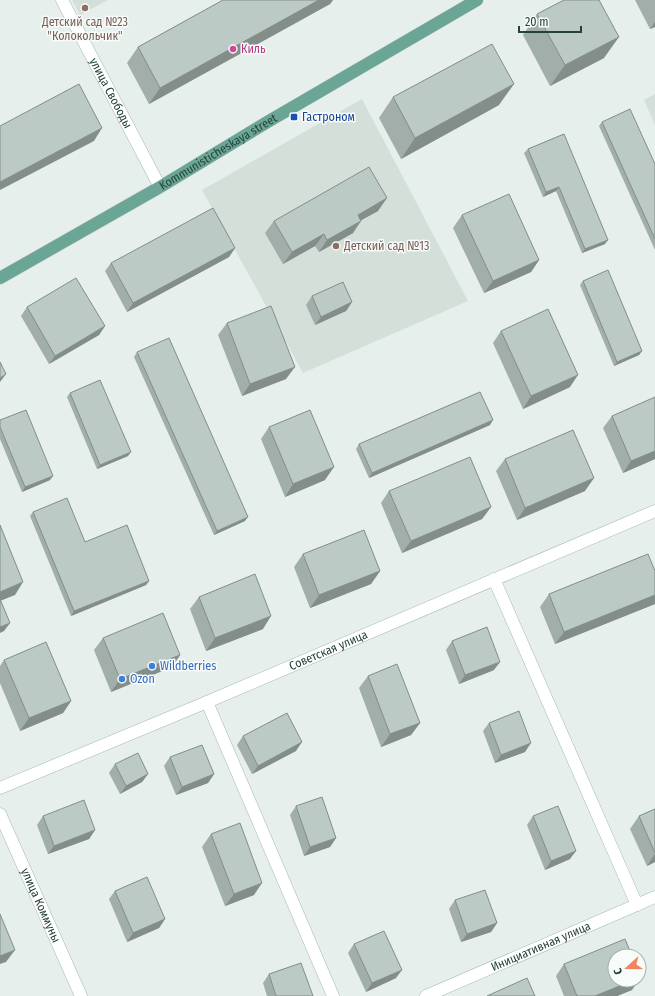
<svg xmlns="http://www.w3.org/2000/svg" width="655" height="996" font-family="'Fira Sans Condensed',sans-serif">
<style>
.built{fill:#d4dfda}
.lines{fill:none;stroke-linecap:round;stroke-linejoin:round}
.minor-casing{stroke:#a8b8b2;stroke-width:13}
.major-casing{stroke:#c2cac8;stroke-width:13}
.minor{stroke:#fff;stroke-width:12}
.major{stroke:#6aa596;stroke-width:12}
.wall{fill:#a1aea9}
.shaded-wall{fill:#838d89}
.building{fill:#bbcac4;stroke:#838d89}
.education-dot{fill:#8d6e63;stroke:#f7fbf9;stroke-width:1.5}
.hotel-dot{fill:#d1479c;stroke:#f7fbf9;stroke-width:1.5}
.transit-dot{fill:#1a4fb4;stroke:#f7fbf9;stroke-width:1.5}
.shop-dot{fill:#3f7fe0;stroke:#f7fbf9;stroke-width:1.5}
.labels{text-anchor:middle;dominant-baseline:central;stroke-width:3;stroke-linejoin:round;paint-order:stroke}
.education-label{font-size:12px;fill:#785e54;stroke:#f7fbf9}
.hotel-label{font-size:12px;fill:#b23c85;stroke:#f7fbf9;text-anchor:start}
.street-label{font-size:12px;fill:#24423a;stroke:#f7fbf9}
.transit-label{font-size:12px;fill:#164399;stroke:#f7fbf9;text-anchor:start}
.shop-label{font-size:12px;fill:#366cbe;stroke:#f7fbf9;text-anchor:start}
</style>
<rect width="100%" height="100%" fill="#e6efeb"/>
<g class="built">
<path d="M72,0H108L80,15Z"/>
<path d="M655,94V125L644,100Z"/>
<path d="M362,99L468,301L303,373L202,190Z"/>
</g>
<g class="lines">
<defs>
<g id="minor">
<path id="s1" d="M62,0L160,187"/>
<path d="M494,579L637,905"/>
<path d="M207,702L333,996"/>
<path id="s2" d="M0,788L207,702L655,511"/>
<path id="s3" d="M0,814L81,996"/>
<path id="s4" d="M426,996L655,897"/>
</g>
<g id="major">
<path id="s5" d="M0,278L160,187L269,121L477,0"/>
</g>
</defs>
<use href="#minor" class="minor-casing"/>
<use href="#major" class="major-casing"/>
<use href="#minor" class="minor"/>
<use href="#major" class="major"/>
</g>
<g class="wall">
<path d="M223,0H333L330,4L149,104L127,63L138,47Z"/>
<path d="M635,0H655V27L650,29Z"/>
<path d="M537,14L604,58L550,86L523,35Z"/>
<path d="M393,97L499,105L401,159L379,118Z"/>
<path d="M602,122L655,164V250L599,126Z"/>
<path d="M564,134L605,244L582,253L556,191L543,197L524,153L528,149Z"/>
<path d="M378,211L361,220L353,233L319,252L315,246L283,264L265,233L274,221Z"/>
<path d="M462,215L539,260L531,272L484,293L453,228Z"/>
<path d="M235,248L229,257L127,312L105,271L111,263Z"/>
<path d="M583,281L642,351L639,355L614,366L580,285Z"/>
<path d="M312,296L352,302L346,311L315,325L306,305Z"/>
<path d="M27,307L105,326L99,335L49,364L21,316Z"/>
<path d="M227,323L286,379L242,396L218,335Z"/>
<path d="M501,331L570,387L523,409L493,343Z"/>
<path d="M137,352L245,521L214,535L134,357Z"/>
<path d="M70,393L128,456L97,469L67,397Z"/>
<path d="M655,397V459L623,473L603,428L612,416Z"/>
<path d="M0,420L50,480L22,492L0,439Z"/>
<path d="M490,425L369,478L356,449L359,444Z"/>
<path d="M269,427L325,480L285,497L261,439Z"/>
<path d="M505,459L585,491L517,520L496,471Z"/>
<path d="M389,491L491,507L482,519L402,553L381,503Z"/>
<path d="M33,512L85,542L149,581L146,585L71,616L30,516Z"/>
<path d="M303,554L380,571L371,584L310,608L294,567Z"/>
<path d="M655,571V604L555,644L540,607L549,594Z"/>
<path d="M199,597L263,629L206,651L190,609Z"/>
<path d="M103,638L180,655L172,667L111,692L94,650Z"/>
<path d="M452,641L494,670L459,684L446,650Z"/>
<path d="M4,660L71,701L63,713L20,731L0,683V666Z"/>
<path d="M368,676L420,723L411,735L381,747L359,688Z"/>
<path d="M489,723L525,752L495,763L483,731Z"/>
<path d="M243,736L296,751L252,774L237,745Z"/>
<path d="M170,757L214,774L208,783L176,795L164,766Z"/>
<path d="M115,764L148,774L142,782L120,794L109,773Z"/>
<path d="M296,806L336,838L330,847L304,856L290,815Z"/>
<path d="M655,809V862L647,866L630,829L639,816Z"/>
<path d="M43,816L95,830L89,839L48,854L37,825Z"/>
<path d="M533,816L570,859L545,870L527,825Z"/>
<path d="M211,834L254,895L225,906L202,847Z"/>
<path d="M115,891L165,919L159,928L127,942L109,899Z"/>
<path d="M455,900L497,923L491,932L461,942L449,909Z"/>
<path d="M354,944L396,978L366,992L348,953Z"/>
<path d="M564,964L632,990L617,996H564L556,976Z"/>
<path d="M269,974L313,996H267L263,983Z"/>
</g>
<g class="shaded-wall">
<path d="M319,0H333L330,4L149,104L160,88Z"/>
<path d="M655,22V27L650,29Z"/>
<path d="M619,37L604,58L550,86L565,65Z"/>
<path d="M514,84L499,105L401,159L415,138Z"/>
<path d="M102,128L94,141L0,190V182Z"/>
<path d="M559,187L556,191L543,197L546,192Z"/>
<path d="M387,198L378,211L349,227L358,215Z"/>
<path d="M361,221L353,233L319,252L327,240Z"/>
<path d="M324,234L315,246L283,264L292,252Z"/>
<path d="M608,240L605,244L582,253L585,249Z"/>
<path d="M235,248L229,257L127,312L133,303Z"/>
<path d="M539,260L531,272L484,293L493,281Z"/>
<path d="M352,302L346,311L315,325L321,317Z"/>
<path d="M105,326L99,335L49,364L55,356Z"/>
<path d="M642,351L639,355L614,366L617,362Z"/>
<path d="M295,367L286,379L242,396L250,384Z"/>
<path d="M6,374L0,382V383V378Z"/>
<path d="M578,375L570,387L523,409L531,396Z"/>
<path d="M493,420L490,425L369,478L372,473Z"/>
<path d="M655,451V459L623,473L631,461Z"/>
<path d="M131,452L128,456L97,469L100,465Z"/>
<path d="M334,467L325,480L285,497L293,484Z"/>
<path d="M53,476L50,480L22,492L25,487Z"/>
<path d="M594,478L585,491L517,520L525,508Z"/>
<path d="M491,507L482,519L402,553L411,541Z"/>
<path d="M248,517L245,521L214,535L217,531Z"/>
<path d="M380,571L371,584L310,608L319,595Z"/>
<path d="M149,581L146,585L71,616L74,611Z"/>
<path d="M23,582L15,595L0,601V592Z"/>
<path d="M655,595V604L555,644L564,632Z"/>
<path d="M271,616L263,629L206,651L215,638Z"/>
<path d="M10,623L4,631L0,633V627Z"/>
<path d="M180,655L172,667L111,692L120,679Z"/>
<path d="M500,662L494,670L459,684L465,675Z"/>
<path d="M71,701L63,713L20,731L29,718Z"/>
<path d="M420,723L411,735L381,747L390,734Z"/>
<path d="M302,742L296,751L252,774L258,766Z"/>
<path d="M531,743L525,752L495,763L501,755Z"/>
<path d="M148,774L142,782L120,794L126,786Z"/>
<path d="M214,774L208,783L176,795L182,787Z"/>
<path d="M95,830L89,839L48,854L54,846Z"/>
<path d="M336,838L330,847L304,856L310,847Z"/>
<path d="M576,851L570,859L545,870L551,861Z"/>
<path d="M655,854V862L647,866Z"/>
<path d="M262,883L254,895L225,906L234,894Z"/>
<path d="M165,919L159,928L127,942L133,933Z"/>
<path d="M497,923L491,932L461,942L467,934Z"/>
<path d="M15,950L6,962L0,964V956Z"/>
<path d="M402,970L396,978L366,992L372,983Z"/>
<path d="M634,980H639L632,990L617,996H595Z"/>
</g>
<g class="building">
<path d="M223,0H319L160,88L138,47Z"/>
<path d="M564,0H599L619,37L565,65L537,14Z"/>
<path d="M492,44L514,84L415,138L393,97Z"/>
<path d="M79,84L102,128L0,182V126Z"/>
<path d="M630,109L655,164V239L602,122Z"/>
<path d="M564,134L608,240L585,249L559,187L546,192L528,149Z"/>
<path d="M369,167L387,198L358,215L361,221L327,240L324,234L292,252L274,221Z"/>
<path d="M509,194L539,260L493,281L462,215Z"/>
<path d="M213,208L235,248L133,303L111,263Z"/>
<path d="M608,270L642,351L617,362L583,281Z"/>
<path d="M76,278L105,326L55,356L27,307Z"/>
<path d="M343,282L352,302L321,317L312,296Z"/>
<path d="M271,306L295,367L250,384L227,323Z"/>
<path d="M548,309L578,375L531,396L501,331Z"/>
<path d="M169,338L248,517L217,531L137,352Z"/>
<path d="M0,362L6,374L0,378Z"/>
<path d="M100,380L131,452L100,465L70,393Z"/>
<path d="M480,392L493,420L372,473L359,444Z"/>
<path d="M655,397V451L631,461L612,416Z"/>
<path d="M26,410L53,476L25,487L0,427V420Z"/>
<path d="M310,410L334,467L293,484L269,427Z"/>
<path d="M573,430L594,478L525,508L505,459Z"/>
<path d="M470,457L491,507L411,541L389,491Z"/>
<path d="M67,498L85,542L127,525L149,581L74,611L33,512Z"/>
<path d="M0,525L23,582L0,592Z"/>
<path d="M364,530L380,571L319,595L303,554Z"/>
<path d="M648,554L655,571V595L564,632L549,594Z"/>
<path d="M255,574L271,616L215,638L199,597Z"/>
<path d="M0,599L10,623L0,627Z"/>
<path d="M163,613L180,655L120,679L103,638Z"/>
<path d="M487,627L500,662L465,675L452,641Z"/>
<path d="M46,642L71,701L29,718L4,660Z"/>
<path d="M397,664L420,723L390,734L368,676Z"/>
<path d="M519,711L531,743L501,755L489,723Z"/>
<path d="M287,713L302,742L258,766L243,736Z"/>
<path d="M202,745L214,774L182,787L170,757Z"/>
<path d="M138,753L148,774L126,786L115,764Z"/>
<path d="M322,797L336,838L310,847L296,806Z"/>
<path d="M84,800L95,830L54,846L43,816Z"/>
<path d="M558,806L576,851L551,861L533,816Z"/>
<path d="M655,809V853L639,816Z"/>
<path d="M240,823L262,883L234,894L211,834Z"/>
<path d="M147,877L165,919L133,933L115,891Z"/>
<path d="M485,890L497,923L467,934L455,900Z"/>
<path d="M0,914L15,950L0,956Z"/>
<path d="M384,931L402,970L372,983L354,944Z"/>
<path d="M625,939L632,956H615V980H634L595,996H577L564,964Z"/>
<path d="M301,963L313,996H276L269,974Z"/>
<path d="M527,978L535,996H487Z"/>
</g>
<g class="education-dot">
<circle cx="85" cy="8" r="4"/>
<circle cx="336" cy="246" r="4"/>
</g>
<circle class="hotel-dot" cx="233" cy="49" r="4"/>
<rect class="transit-dot" x="290" y="113" width="8" height="8" rx="2"/>
<g class="shop-dot">
<circle cx="152" cy="666" r="4"/>
<circle cx="122" cy="679" r="4"/>
</g>
<g class="labels">
<g class="education-label">
<text x="85" y="22">Детский сад №23<tspan x="85" dy="14">"Колокольчик"</tspan></text>
<text x="344" y="246" text-anchor="start">Детский сад №13</text>
</g>
<g class="hotel-label">
<text x="241" y="49">Киль</text>
</g>
<g class="street-label">
<text stroke="none"><textPath href="#s1" startOffset="105">улица Свободы</textPath></text>
<text stroke="none"><textPath href="#s5" startOffset="252">Kommunisticheskaya street</textPath></text>
<text stroke="none"><textPath href="#s2" startOffset="356">Советская улица</textPath></text>
<text stroke="none"><textPath href="#s3" startOffset="100">улица Коммуны</textPath></text>
<text stroke="none"><textPath href="#s4" startOffset="125">Инициативная улица</textPath></text>
</g>
<g class="transit-label">
<text x="302" y="117">Гастроном</text>
</g>
<g class="shop-label">
<text x="160" y="666">Wildberries</text>
<text x="130" y="679">Ozon</text>
</g>
</g>
<g transform="translate(627 968) rotate(249)"><circle r="19" fill="#f7fbf9" stroke="#a3b1ad"/>
<path d="M0-3L7 15L0 10L-7 15Z" fill="#f4845f"/>
<text y="-6" font-size="11" font-weight="bold" text-anchor="middle" fill="#24423a">С</text>
</g>
<path d="M519 26v6h62v-6" fill="none" stroke="#24423a" stroke-width="2"/>
<text x="525" y="26" font-size="12" fill="#24423a" stroke="#f7fbf9" stroke-width="3" paint-order="stroke">20 m</text>
</svg>
